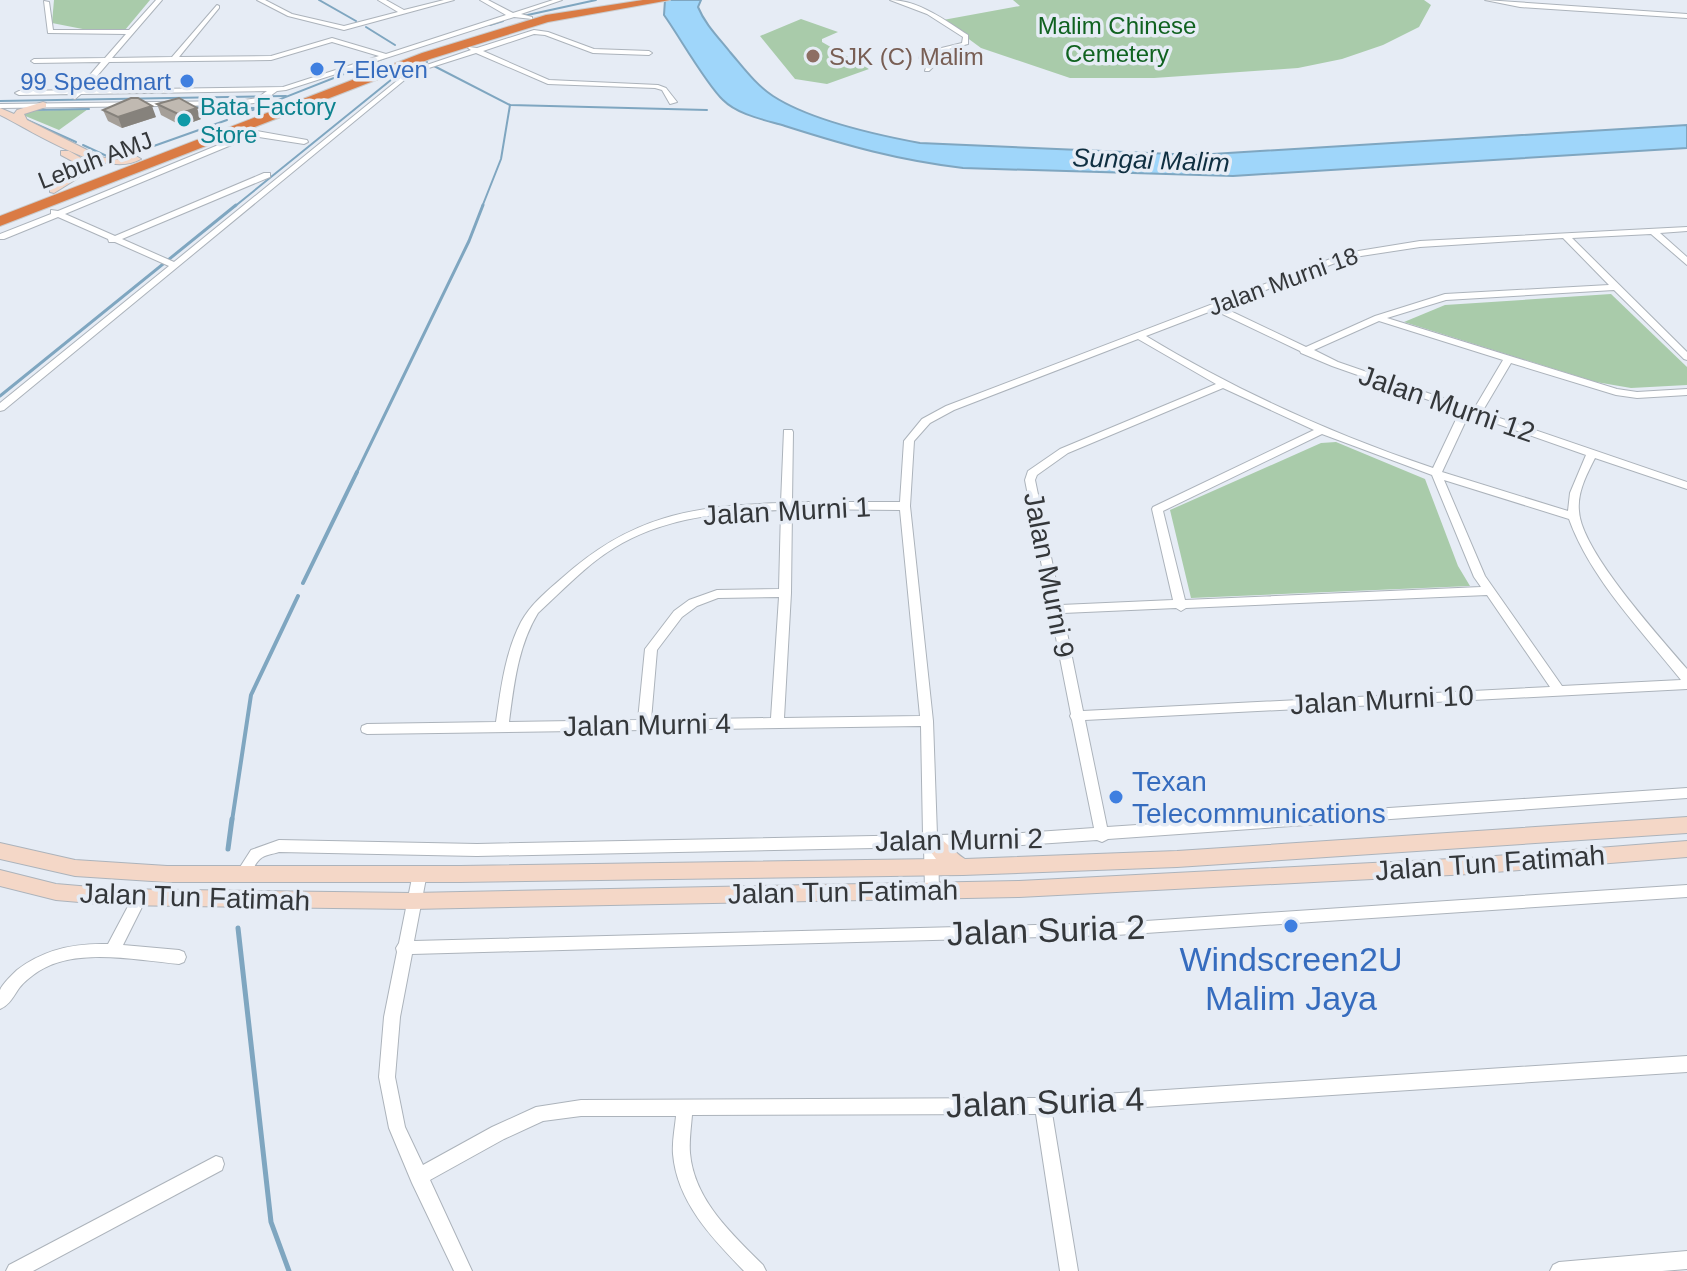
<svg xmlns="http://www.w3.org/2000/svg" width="1687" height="1271" font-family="Helvetica,sans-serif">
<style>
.green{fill:#a9cbaa}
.water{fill:#9fd6fa;stroke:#7fa6c0;stroke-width:2}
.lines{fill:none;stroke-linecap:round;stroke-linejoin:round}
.stream-far3{stroke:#7fa6c0;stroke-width:2}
.stream-far2{stroke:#7fa6c0;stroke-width:3}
.stream-far1{stroke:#7fa6c0;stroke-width:4}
.stream{stroke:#7fa6c0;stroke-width:5}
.street-casing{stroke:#acb3bb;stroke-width:2}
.secondary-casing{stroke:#acb3bb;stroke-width:2}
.highway-casing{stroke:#cacbcc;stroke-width:2}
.street{fill:#fff;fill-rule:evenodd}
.secondary{fill:#f4d7c7;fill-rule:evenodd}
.highway{fill:#da7b44;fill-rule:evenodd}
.wall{fill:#a59f98}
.shaded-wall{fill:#86827c}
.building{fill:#c0b9b1;stroke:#86827c;stroke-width:2}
.education-dot{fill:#8d6e63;stroke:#e6ecf5;stroke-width:3}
.shop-dot{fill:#3f7fe0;stroke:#e6ecf5;stroke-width:3}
.culture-dot{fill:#0f9aa8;stroke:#e6ecf5;stroke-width:3}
.labels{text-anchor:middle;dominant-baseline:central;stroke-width:7;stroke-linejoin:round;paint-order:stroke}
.far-park-label{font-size:24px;fill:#106220;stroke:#e6ecf5}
.far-education-label{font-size:24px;fill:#785e54;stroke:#e6ecf5;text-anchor:start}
.far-shop-label{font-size:24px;fill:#366cbe;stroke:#e6ecf5;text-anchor:start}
.far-culture-label{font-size:24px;fill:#0d838f;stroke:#e6ecf5;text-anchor:start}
.far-street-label{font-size:24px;fill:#34373a;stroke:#e6ecf5}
.far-water-label{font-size:26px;font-style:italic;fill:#0f2f41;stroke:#e6ecf5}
.street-label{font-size:28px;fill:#34373a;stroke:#e6ecf5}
.shop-label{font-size:28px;fill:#366cbe;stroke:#e6ecf5;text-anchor:start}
.near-street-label{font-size:34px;fill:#34373a;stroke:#e6ecf5}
.near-shop-label{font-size:34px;fill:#366cbe;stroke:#e6ecf5}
</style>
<rect width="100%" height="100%" fill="#e6ecf5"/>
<g class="green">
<path d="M54,0H150L125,30L103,33L52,23Z"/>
<path d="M1013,0H1424L1431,5L1419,27L1383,45L1342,59L1298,68L1154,78H1070L981,48L943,20L1020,6Z"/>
<path d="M801,19L838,32L822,39V42L869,69L827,84L795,79L760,36Z"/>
<path d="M88,109L59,130L23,115L32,111Z"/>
<path d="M1611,294L1687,367V385L1631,388L1596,382L1404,322L1445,305Z"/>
<path d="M1336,442L1425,479L1458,566L1470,586L1191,598L1170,510L1321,443Z"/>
</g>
<path class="water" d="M665,0H701L698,7C705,24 718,37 730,52C743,67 756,85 773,96C810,120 877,135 920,143L1196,155L1687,125V148L1233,176L963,168C897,160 848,146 785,126C765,120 738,115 723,100C706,84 679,36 664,15Z"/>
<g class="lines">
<g class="stream-far3">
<path d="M319,0L356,21"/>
<path d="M523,16L596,0"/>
<path d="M490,25L503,21"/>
<path d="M366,27L395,45"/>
<path d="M434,66L510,105L707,110"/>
<path d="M0,101L286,96"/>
<path d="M191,107L258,108"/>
<path d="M35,110L89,109"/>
<path d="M235,117L387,57"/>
<path d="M27,120L76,142"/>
<path d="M83,145L111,158H120L227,120"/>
<path d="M234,207L402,71L427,62"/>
<path d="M482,207L501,159L510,105"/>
</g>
<g class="stream-far2">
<path d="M0,396L236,205"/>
<path d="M356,474L469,241L483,205"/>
</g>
<g class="stream-far1">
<path d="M303,583L357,472"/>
<path d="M232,821L251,695L298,596"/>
</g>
<g class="stream">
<path d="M228,849L232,819"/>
<path d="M238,928L271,1222L289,1271"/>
</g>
<defs>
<g id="street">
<path d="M156,0H162L112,58L172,57L217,5L219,6V8L179,57L271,56L332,38L386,54L506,15L480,0H488L513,13L553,0H562L521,14L532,17V19L514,17L286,90L277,91L262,102L238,105L0,108V104L238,101L257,98L267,91L81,94L75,99L71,97L74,94L19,95L15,93L19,91L77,90L101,62L34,63L31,61L34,59L105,58L126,34L48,33L44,1L49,2L53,30H129ZM332,42L379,56L283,87L85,90L109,62L271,60Z"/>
<path d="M257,0H265L292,14L344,26L398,12L378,0H386L404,10L444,0H454L344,30L288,16Z"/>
<path d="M890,0C918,0 945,20 968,35V44L926,55L925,58L933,67L929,71H925L926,67L919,58L921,53L962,43L963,37L927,14Z"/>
<path d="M1485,0L1687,14V18L1520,7Z"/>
<path d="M534,30L548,32L594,49L649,51L652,53L649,55L593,53L545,35L534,34L483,51L549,80L658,85L666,88L677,102L670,104L662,90L655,88L548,84L476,53L413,73L4,410L0,411V403L169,266L115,242H109L108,239L58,217L4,239H0V234L51,214V210L58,211L245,134L234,131V127L307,140L308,142L304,144L253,136L65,214L115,236L264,173H270V177L122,239L174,262L409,71L471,50L468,48L469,47L477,48Z"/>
<path d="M1687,227V231L1660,233L1687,257V265L1651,234L1572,238L1687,352V360L1684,359L1614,290L1446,300L1387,318L1617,389L1637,392L1687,389V395L1637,398L1616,395L1511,363L1482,412L1687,482V489L1595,458C1587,474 1577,492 1579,511C1581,551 1660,637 1687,669V689L1085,720L1107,827L1687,788V798L1108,839L1102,842L1097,840L1022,845L938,846L939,891L937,895L932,897L927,895L925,891L924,847L477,856L279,852C273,854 264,855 260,859C250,868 253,882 237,879L235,875L251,850L279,840L477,844L923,835L921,726L367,734L362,732L361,729L362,726L367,724L496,722C501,688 505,653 521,622C531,604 547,591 562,578C631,516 691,506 781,503L784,430H792L793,432L792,502H900L904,441L922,419L946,406L1346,253L1420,241ZM1563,238L1609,285L1445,294L1375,316L1306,347L1222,307L1348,258L1420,247ZM1214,310L1300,351L1301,353L1332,366L1460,411L1433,468C1332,434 1237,391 1146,336ZM1379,321L1503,360L1474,409L1338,362L1314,350ZM1138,339L1216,384L1060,449L1028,471L1025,480L1071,714L1070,716L1072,720L1094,828L1022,833L937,835L933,721L910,506L914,441L930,423L954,410ZM1223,388L1314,430L1153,507L1152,509L1173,600L1061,605L1035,480L1037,475L1068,453ZM1469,414L1586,455L1570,493L1568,511L1442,472ZM1322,434L1432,475L1474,577L1481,587L1185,600L1163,511ZM1444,480L1569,519C1590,578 1642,631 1681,680L1562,686L1485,576ZM792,509L900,510L920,716L784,718L791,593ZM781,510L779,589L717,590L689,600L674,611L645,649L638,720L509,722C514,684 518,646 538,613C562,591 586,565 614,548C664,517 723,512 781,510ZM1487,595L1550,687L1083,711L1063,613L1176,608L1181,611L1186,608ZM779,597L771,718L651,720L657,650L682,617L697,606L718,598Z"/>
<path d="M420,867L425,869L427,873L414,941L1116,923L1687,885V897L1116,935L412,954L400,1017L395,1077L405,1127L423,1165L492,1127L536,1107L581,1100L1043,1098L1687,1056V1072L1052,1113L1078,1271H1060L1036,1114L692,1115C691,1128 689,1140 690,1153C694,1200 732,1234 763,1265L766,1271H744C712,1238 677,1202 673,1154C672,1141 675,1128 676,1116H581L543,1121L504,1139L430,1180L472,1271H454L412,1183L389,1128L379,1077L384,1017L397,952L396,948L399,943L413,873L415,869Z"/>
<path d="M139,893L144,895L146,899L123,945L179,950L184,952L186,957L184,962L179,964C138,960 76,947 39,971C33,975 25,981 20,987C14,995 10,1005 0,1009C0,1004 0,995 0,990C3,983 12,975 17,970C44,949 75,943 108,944L134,895Z"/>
<path d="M216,1156L222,1158L224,1164L222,1170L33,1271H6L9,1265Z"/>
<path d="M1687,1251V1269L1662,1271H1550L1553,1265L1559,1262Z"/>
</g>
<g id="secondary">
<path d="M43,102L46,103V107L24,114L27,120L101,157L114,160L136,156L141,159C105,180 35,132 0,115V108L14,114L17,110Z"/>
<path d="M61,151H69L83,159L85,167L78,178L54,193L50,192V188L70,174L75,167L74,162L61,155Z"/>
<path d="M1687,817V833L1177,867L963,875L460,882H167L75,876L0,859V843L75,860L167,866H460L936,859L922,840L924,835C939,830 951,851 965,859L1177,851Z"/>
<path d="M1687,841V857L1470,874L1019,897L412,909L114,905L56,900L0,886V870L56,884L114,889L412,893L1019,881L1470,858Z"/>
</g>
<path id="highway" d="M643,0H670L548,22L430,59L0,226V216L422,53L546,15Z"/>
</defs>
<use href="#street" class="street-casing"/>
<use href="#secondary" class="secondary-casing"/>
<use href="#highway" class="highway-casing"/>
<use href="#street" class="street"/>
<use href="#secondary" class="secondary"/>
<use href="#highway" class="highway"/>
</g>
<g class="wall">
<path d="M157,104L201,119L182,126L161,115Z"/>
<path d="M103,110L156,117L122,128L108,121Z"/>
</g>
<g class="shaded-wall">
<path d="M152,106L156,117L122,128L118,117Z"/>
<path d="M197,108L201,119L182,126L178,114Z"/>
</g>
<g class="building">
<path d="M131,98H138L152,106L118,117L103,110Z"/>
<path d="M179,98L197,108L178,114L157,104Z"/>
</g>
<circle class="education-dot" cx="813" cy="56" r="8"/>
<g class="shop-dot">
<circle cx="317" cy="69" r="8"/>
<circle cx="187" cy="81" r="8"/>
<circle cx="1116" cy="797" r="8"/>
<circle cx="1291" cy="926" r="8"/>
</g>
<circle class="culture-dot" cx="184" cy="120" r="8"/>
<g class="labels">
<g class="far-park-label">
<text x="1117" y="25">Malim Chinese<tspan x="1117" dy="28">Cemetery</tspan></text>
</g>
<g class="far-education-label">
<text x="829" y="56">SJK (C) Malim</text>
</g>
<g class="far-shop-label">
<text x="333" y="69">7-Eleven</text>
<text x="171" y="81" text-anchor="end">99 Speedmart</text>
</g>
<g class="far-culture-label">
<text x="200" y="106">Bata Factory<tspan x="200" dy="28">Store</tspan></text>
</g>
<g class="far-street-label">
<text transform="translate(95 160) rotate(-21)">Lebuh AMJ</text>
<text transform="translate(1283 281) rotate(-20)">Jalan Murni 18</text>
</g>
<g class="far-water-label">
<text transform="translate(1151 160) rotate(2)">Sungai Malim</text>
</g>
<g class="street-label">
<text transform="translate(1447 404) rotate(19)">Jalan Murni 12</text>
<text transform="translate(787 511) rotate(-3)">Jalan Murni 1</text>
<text transform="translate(1049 575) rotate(79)">Jalan Murni 9</text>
<text transform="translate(1382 700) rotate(-3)">Jalan Murni 10</text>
<text transform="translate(647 725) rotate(-1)">Jalan Murni 4</text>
<text transform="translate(959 840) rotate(-1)">Jalan Murni 2</text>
<text transform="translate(1490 863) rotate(-4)">Jalan Tun Fatimah</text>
<text transform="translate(843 892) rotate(-1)">Jalan Tun Fatimah</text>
<text transform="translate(195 897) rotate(2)">Jalan Tun Fatimah</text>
</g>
<g class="shop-label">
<text x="1132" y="781">Texan<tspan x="1132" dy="32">Telecommunications</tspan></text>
</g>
<g class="near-street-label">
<text transform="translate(1046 930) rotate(-2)">Jalan Suria 2</text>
<text transform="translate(1045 1102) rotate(-2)">Jalan Suria 4</text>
</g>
<g class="near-shop-label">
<text x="1291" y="959">Windscreen2U<tspan x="1291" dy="39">Malim Jaya</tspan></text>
</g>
</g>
</svg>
